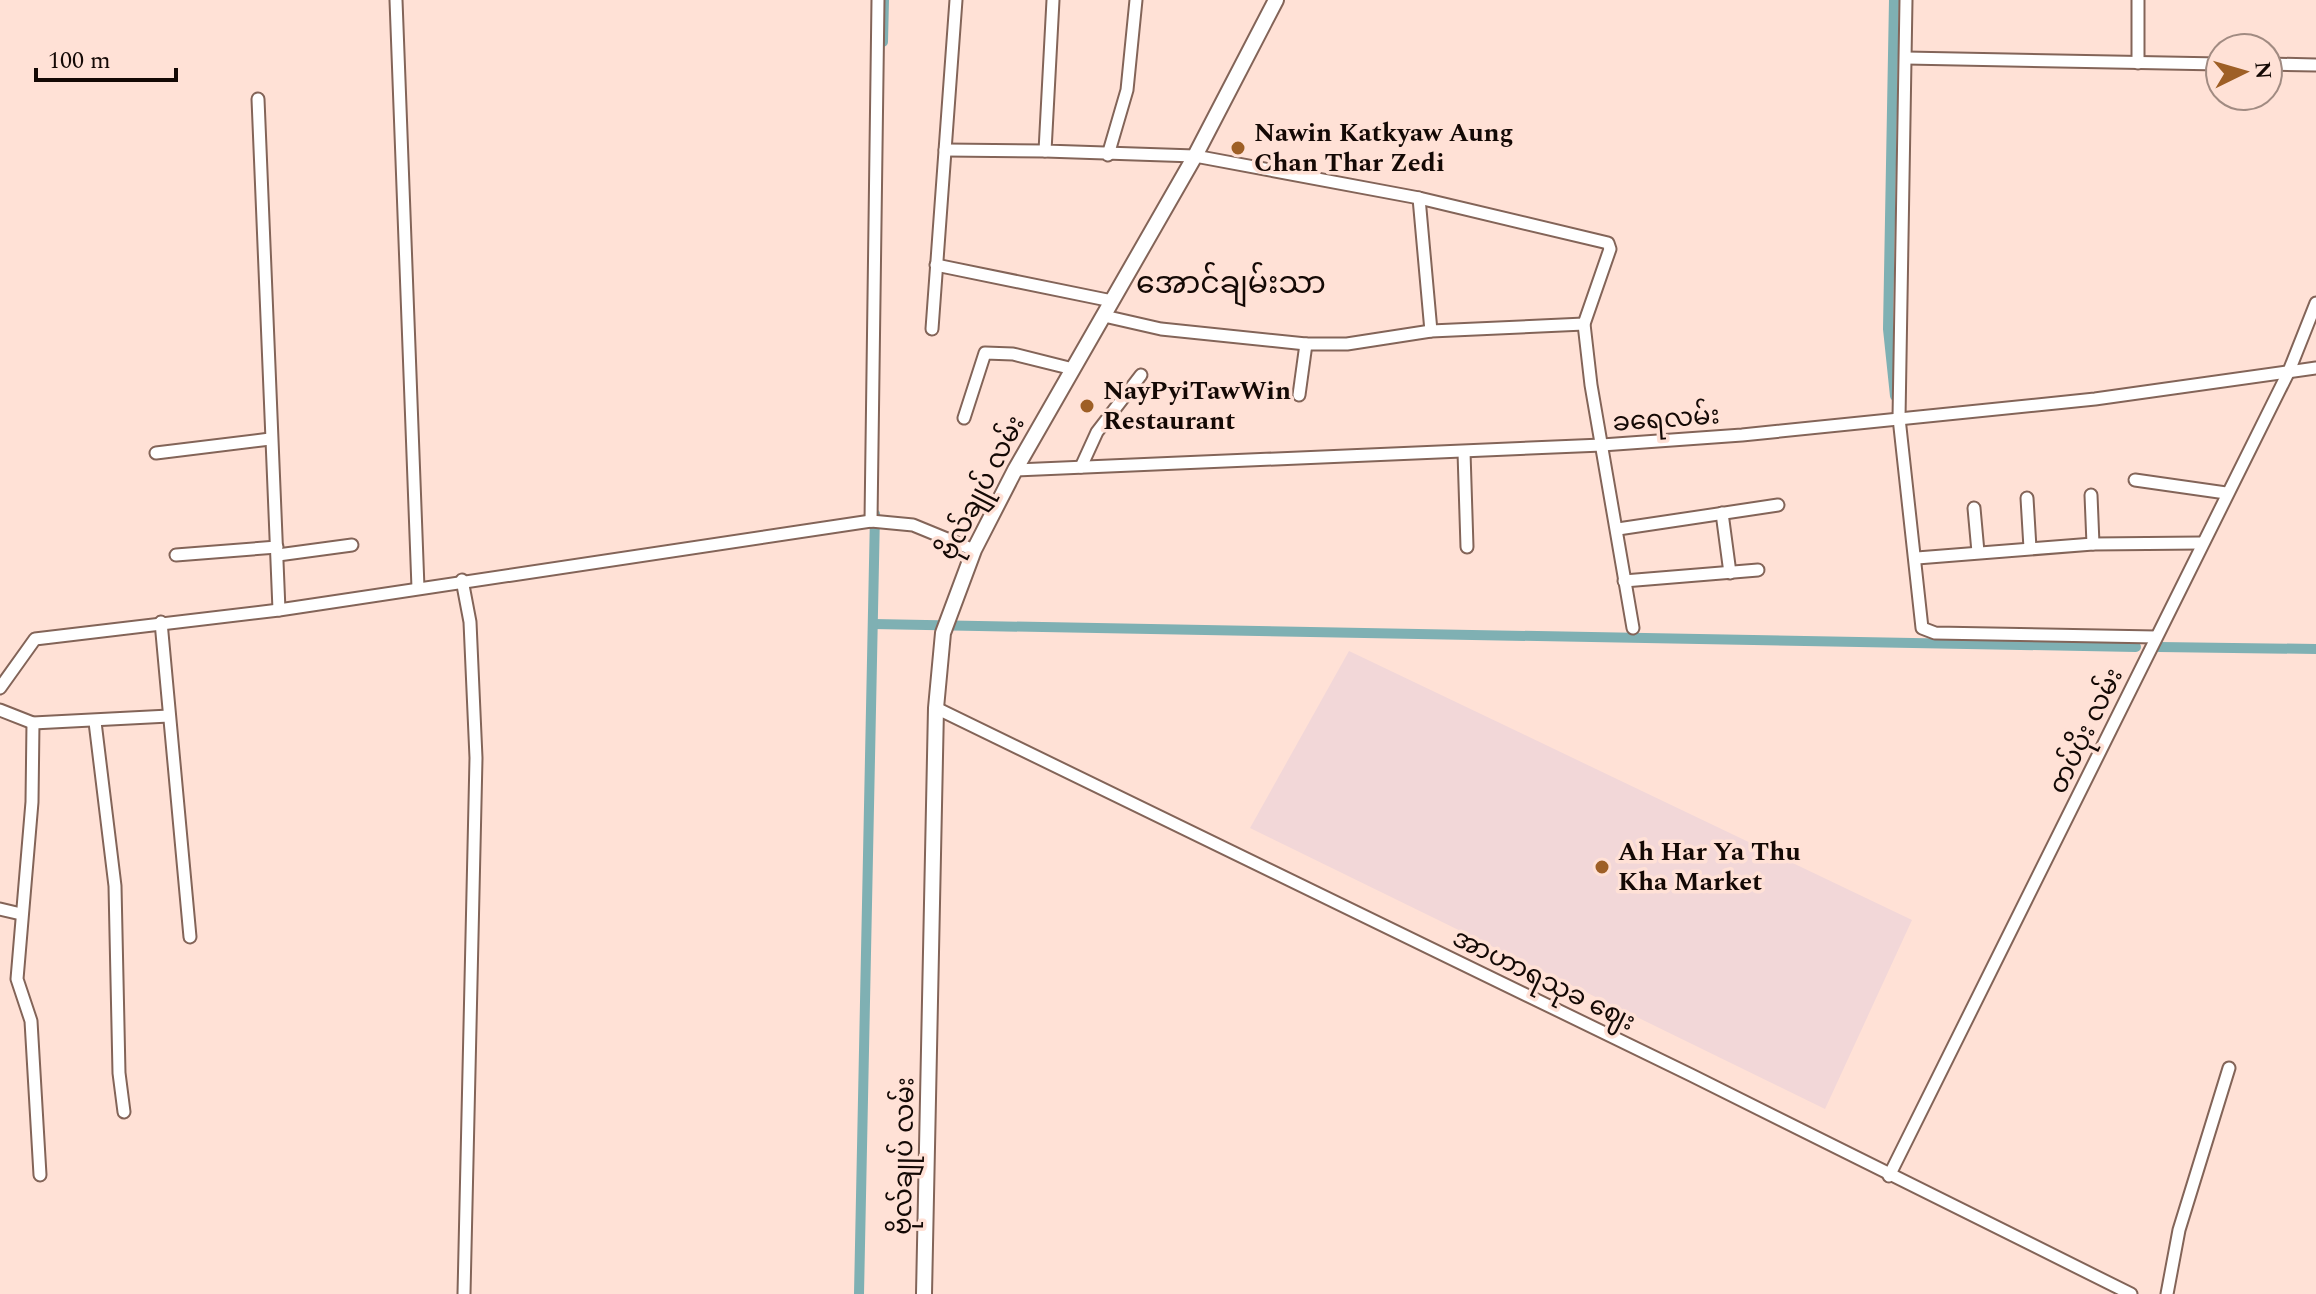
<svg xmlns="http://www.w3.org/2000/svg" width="2316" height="1294" font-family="Spectral,'Noto Sans Myanmar',serif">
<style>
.commercial{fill:#f2d7d8}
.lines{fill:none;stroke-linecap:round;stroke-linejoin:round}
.canal{stroke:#7fb0b3;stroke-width:10}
.minor-casing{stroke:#836458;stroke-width:15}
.major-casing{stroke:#836458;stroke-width:18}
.minor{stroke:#fff;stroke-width:11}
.major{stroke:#fff;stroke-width:14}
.poi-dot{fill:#9e5f26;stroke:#ffe1d6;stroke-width:3}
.labels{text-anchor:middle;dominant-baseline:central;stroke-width:7;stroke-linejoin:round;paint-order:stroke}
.poi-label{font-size:26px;font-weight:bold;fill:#140905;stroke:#ffe1d6;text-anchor:start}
.street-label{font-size:26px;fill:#140905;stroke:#ffe1d6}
.quarter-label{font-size:30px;fill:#140905;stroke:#ffe1d6}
</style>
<rect width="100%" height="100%" fill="#ffe1d6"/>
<path class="commercial" d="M1349,651L1912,920L1825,1109L1250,828Z"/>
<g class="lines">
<g class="canal">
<path d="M1894,0L1888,329L1895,396"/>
<path d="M883,42L884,0"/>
<path d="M873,624L2136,647"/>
<path d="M2159,647L2316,649"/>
<path d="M859,1294L875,514"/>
</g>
<defs>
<g id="minor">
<path d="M396,0L418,588"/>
<path d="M1053,0L1045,151L1195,156L1419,198L1608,243L1610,249L1584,324L1591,385L1633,628"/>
<path d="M1906,0L1899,418L1922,628L1935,633L2156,637"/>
<path d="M1906,58L2220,64"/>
<path d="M2138,63V0"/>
<path d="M2268,64L2316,65"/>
<path d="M258,99L279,610"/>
<path d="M945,150L1045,151"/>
<path d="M1108,155L1127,90L1136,0"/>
<path d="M1419,198L1431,331"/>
<path d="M936,265L1112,301"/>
<path d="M1104,316L1161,329L1306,344H1347L1431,331L1584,324"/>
<path d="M932,329L956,0"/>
<path d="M1299,395L1306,344"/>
<path d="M964,418L985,353L1013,354L1073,369"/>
<path d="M1464,452L1467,547"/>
<path d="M156,453L270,439"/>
<path d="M1081,467L1097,432L1141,375"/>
<path d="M1015,470L1602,445L1742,435L2095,399L2316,368"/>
<path d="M2135,480L2226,493"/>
<path d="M2091,495L2093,544"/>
<path d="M2027,498L2030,548"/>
<path d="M1974,508L1978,552"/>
<path d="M1722,513L1730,573"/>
<path d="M871,521L878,0"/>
<path d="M871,521L913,525L974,550"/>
<path d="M1618,529L1778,505"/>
<path d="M176,555L277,547"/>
<path d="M278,555L352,545"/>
<path d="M1917,558L2093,544L2201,543"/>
<path d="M462,580L470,622L476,758L464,1294"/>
<path d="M1624,581L1758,570"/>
<path d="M161,622L190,937"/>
<path d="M0,688L35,639L279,610L871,521"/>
<path d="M936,708L1691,1075L2131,1294"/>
<path d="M0,710L33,723L169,716"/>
<path d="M95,722L115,886L119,1073L124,1112"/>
<path d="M33,723L32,802L17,979L31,1021L40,1175"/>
<path d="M0,909L21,914"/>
<path d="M1889,1176L2289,371L2316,303"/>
<path d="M2167,1294L2179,1230L2229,1068"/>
</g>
<path id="major" d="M924,1294L936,708L943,633L974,550L1015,470L1195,156L1276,0"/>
</defs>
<use href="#minor" class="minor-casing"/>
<use href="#major" class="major-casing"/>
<use href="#minor" class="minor"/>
<use href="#major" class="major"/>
</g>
<g class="poi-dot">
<circle cx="1238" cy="148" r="8"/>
<circle cx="1087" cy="406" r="8"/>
<circle cx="1602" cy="867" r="8"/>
</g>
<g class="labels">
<g class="poi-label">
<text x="1254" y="133">Nawin Katkyaw Aung<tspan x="1254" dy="30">Chan Thar Zedi</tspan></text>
<text x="1103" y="391">NayPyiTawWin<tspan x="1103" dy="30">Restaurant</tspan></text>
<text x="1618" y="852">Ah Har Ya Thu<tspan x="1618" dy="30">Kha Market</tspan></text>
</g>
<g class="street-label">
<text transform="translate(1666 419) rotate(-4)">ခရေလမ်း</text>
<text transform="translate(982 488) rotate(-63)">ဗိုလ်ချုပ် လမ်း</text>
<text transform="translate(2086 731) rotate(-64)">တပ်ပိုး လမ်း</text>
<text transform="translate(1544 980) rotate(26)">အာဟာရသုခ ဈေး</text>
<text transform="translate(904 1156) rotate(-89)">ဗိုလ်ချုပ် လမ်း</text>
</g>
<g class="quarter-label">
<text x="1231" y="284">အောင်ချမ်းသာ</text>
</g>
</g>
<g transform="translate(2244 72) rotate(85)"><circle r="38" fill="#ffe1d6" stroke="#a18b82" stroke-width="2"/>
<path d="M0-6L14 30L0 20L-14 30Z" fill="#9e5f26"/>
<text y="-12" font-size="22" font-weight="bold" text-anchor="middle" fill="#140905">N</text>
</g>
<path d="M36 68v12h140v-12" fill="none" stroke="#140905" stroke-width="4"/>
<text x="48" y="68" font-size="24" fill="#140905" stroke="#ffe1d6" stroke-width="6" paint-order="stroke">100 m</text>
</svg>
